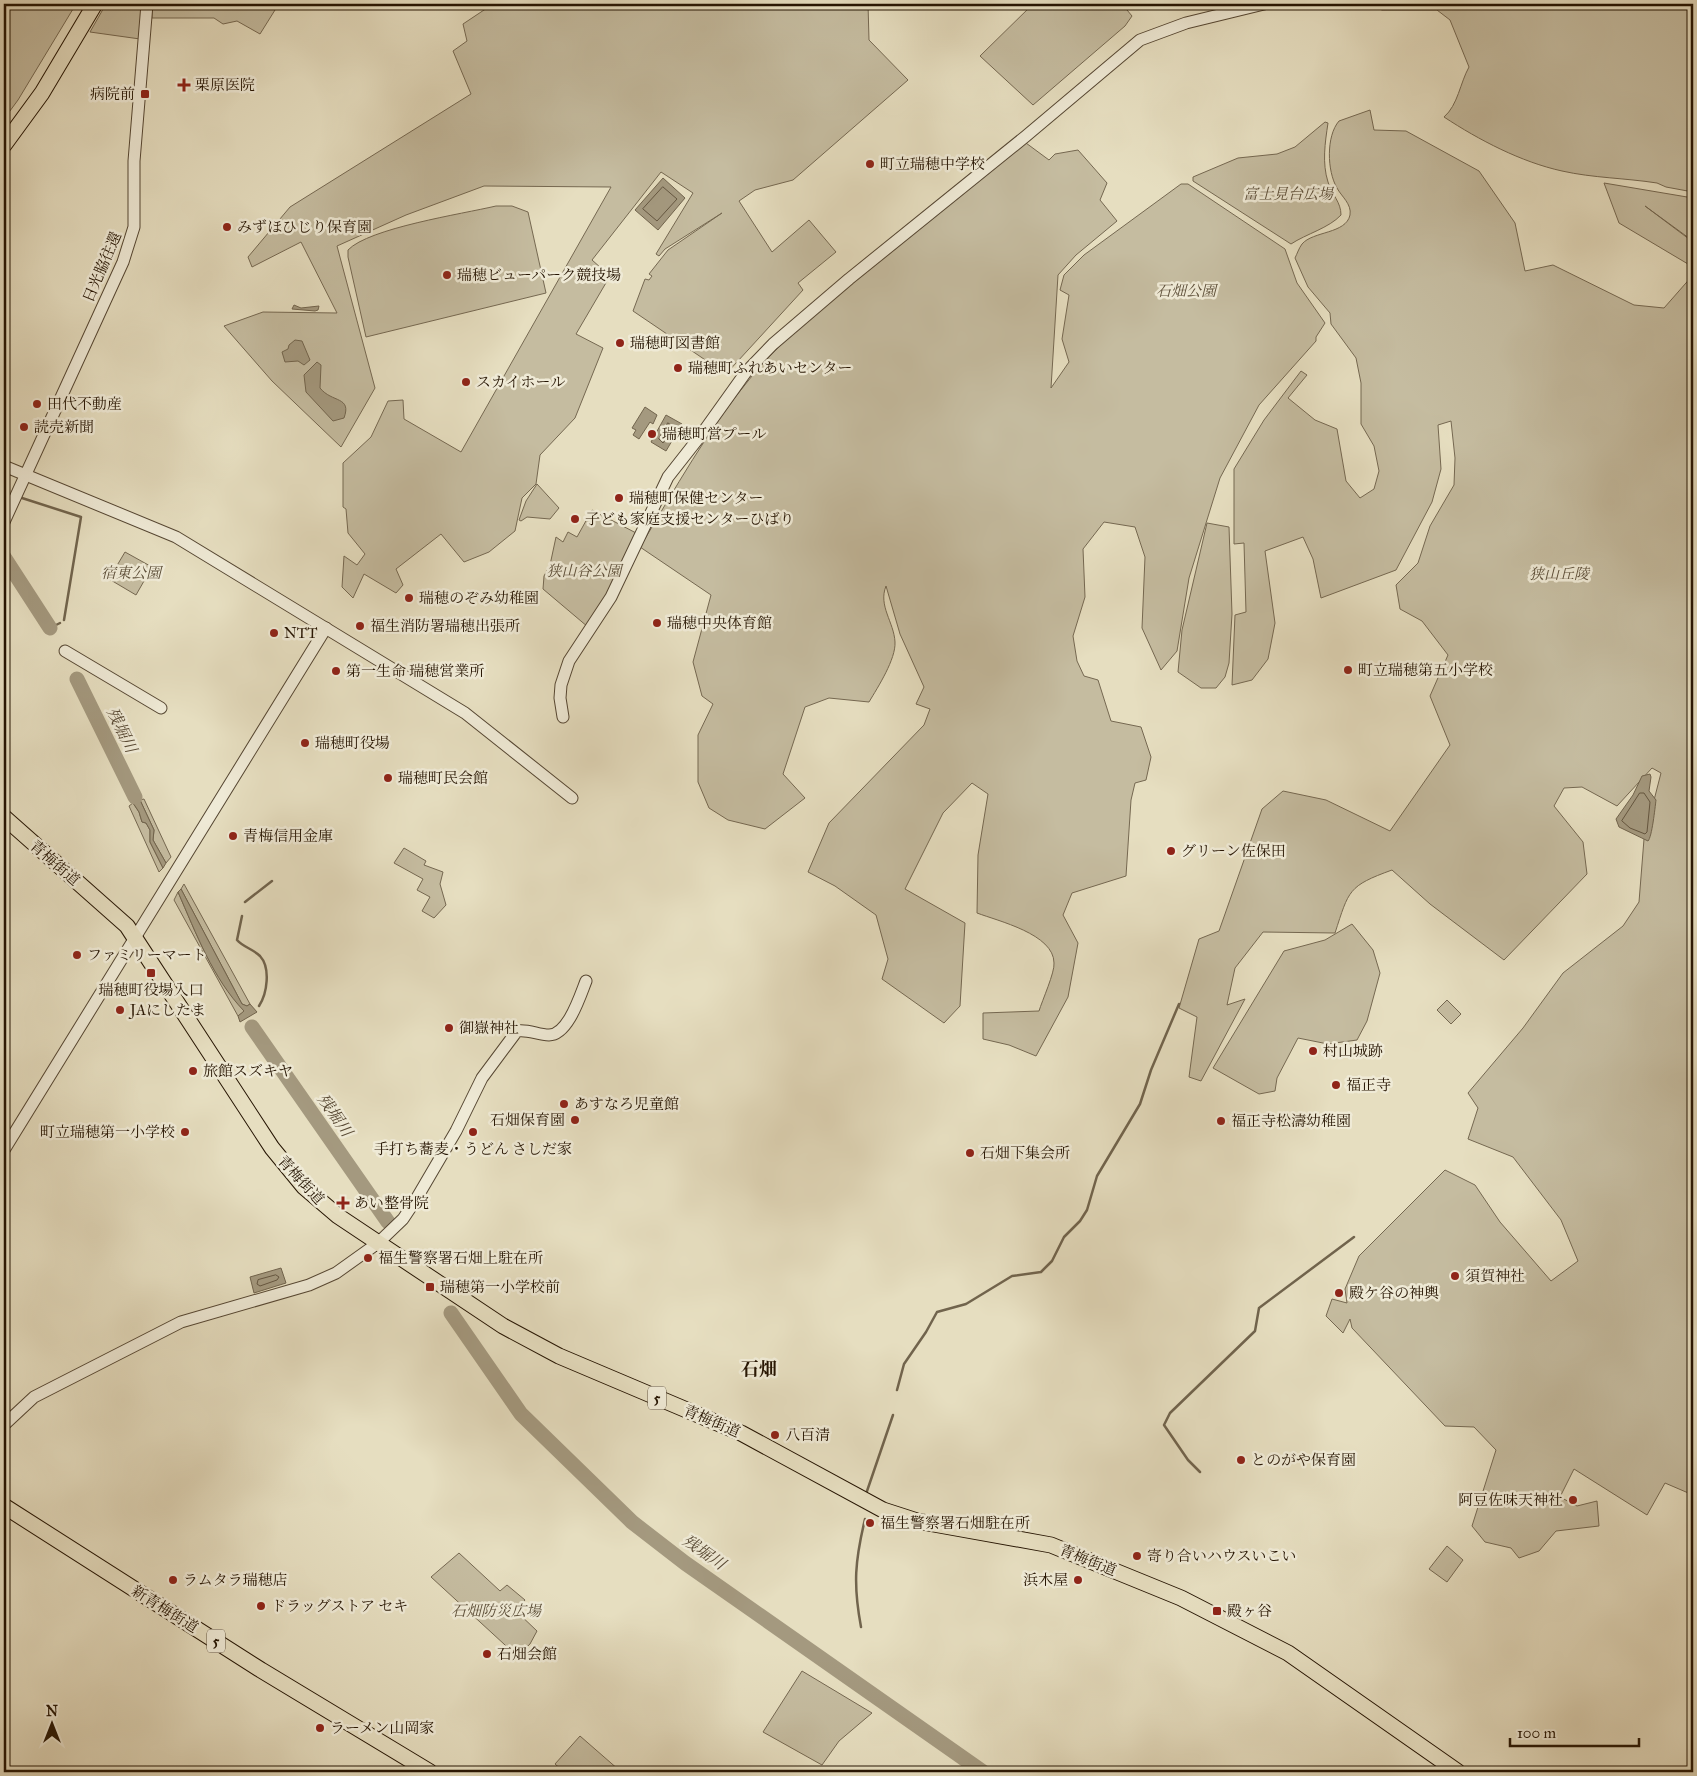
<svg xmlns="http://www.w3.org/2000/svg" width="1697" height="1776" font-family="'IM FELL Great Primer','Noto Serif JP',serif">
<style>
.green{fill:#c5bca0;stroke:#756851}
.water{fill:#a4997f;stroke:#71644d}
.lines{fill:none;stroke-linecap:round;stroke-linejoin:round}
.shore{stroke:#645640;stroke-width:1}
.stream{stroke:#71644d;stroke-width:2.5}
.river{stroke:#a4997f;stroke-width:15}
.minor-casing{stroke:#554632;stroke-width:13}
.major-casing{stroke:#251402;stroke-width:17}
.minor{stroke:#efead6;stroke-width:11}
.major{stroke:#e6dec0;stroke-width:15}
.poi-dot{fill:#8f2418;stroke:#efead6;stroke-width:2}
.labels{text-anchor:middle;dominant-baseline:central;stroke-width:5;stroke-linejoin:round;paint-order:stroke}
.shield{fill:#efead6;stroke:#625442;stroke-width:1}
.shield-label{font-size:14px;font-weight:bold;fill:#251402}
.poi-label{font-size:15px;fill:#251402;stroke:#efead6;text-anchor:start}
.park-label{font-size:15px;font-style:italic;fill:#5d4f39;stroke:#efead6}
.street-label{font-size:15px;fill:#251402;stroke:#efead6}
.water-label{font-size:16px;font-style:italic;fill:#584934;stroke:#efead6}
.quarter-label{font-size:18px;font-weight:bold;fill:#251402;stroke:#efead6}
</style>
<rect width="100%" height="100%" fill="#e6dec0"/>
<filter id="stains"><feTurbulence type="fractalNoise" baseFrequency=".004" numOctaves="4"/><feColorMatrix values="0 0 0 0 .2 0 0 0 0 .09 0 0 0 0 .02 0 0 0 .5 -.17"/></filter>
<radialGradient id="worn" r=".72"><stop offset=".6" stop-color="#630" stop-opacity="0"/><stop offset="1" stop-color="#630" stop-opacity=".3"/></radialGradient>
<g class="green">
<path d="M4,4H76L18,100L4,119Z"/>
<path d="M106,4H144L140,39L90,32Z"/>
<path d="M152,4H270L275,10L260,34L237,21L223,24L214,18H152Z"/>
<path d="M493,4H868L869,40L908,80L793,180L755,190L739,201L772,252L809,220L836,252L798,283L803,290L726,374L633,311L645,279L649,280L652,276L649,274L668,250L722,213L665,249L659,256L656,254L693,193L661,172L592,260L610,276L576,334L603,348L575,418L540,455L536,484L522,498L515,531L489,552L464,562L441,534L396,569L403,585L396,593L364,574L353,598L342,587L344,556L357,565L365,554L348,533L346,509L343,507V463L371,437L388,401L403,400L404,419L461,452L611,187L484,186L406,215L337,246L375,388L341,447L272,381L224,326L263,312L337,313L301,242L252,267L248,257L290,207L471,94L453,51L467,41L463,24Z"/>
<path d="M1033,4H1122L1132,16L1125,26L1033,105L980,56Z"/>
<path d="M1367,4H1693V192L1666,187L1657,183C1625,178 1593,178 1562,171C1521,162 1479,140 1444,117C1458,105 1460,83 1469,67L1450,20L1437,10H1382Z"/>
<path d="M1370,110L1374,130L1406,131L1479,171L1515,223L1525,271L1553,265L1634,305L1664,308L1693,275V1495L1665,1483L1647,1515L1574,1469L1560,1497L1577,1506L1597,1501L1599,1526L1556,1531L1539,1551L1519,1558L1511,1548L1485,1542L1472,1526L1496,1450L1474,1427L1445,1426L1352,1328L1350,1319L1343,1333L1326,1316L1332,1299L1347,1303L1345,1289L1359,1256L1445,1170L1475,1185L1500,1222L1551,1281L1578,1261L1561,1220L1513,1157L1468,1139L1478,1108L1468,1093L1523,1028L1563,973L1623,926L1639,902L1644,839L1661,773L1652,768L1617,806L1582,787L1564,788L1554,806L1583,842L1587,874L1504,960L1430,904L1392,870C1348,886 1349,890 1335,933L1263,932L1235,968L1227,1005L1245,999L1201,1081L1189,1077L1197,1017L1179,1008L1199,939L1219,931L1262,809L1283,791L1326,800L1390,831L1450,745L1430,696L1448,655L1422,621L1400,609L1396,585L1418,563L1430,526L1454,485L1455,458L1451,421L1438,425L1441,469L1432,502L1396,570L1321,598L1313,559L1303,537L1265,551L1275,623L1268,659L1252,680L1232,685L1235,615L1246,612L1244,543L1234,544V469L1264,420L1301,371L1307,375L1288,398L1315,420L1337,429L1346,481L1360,498L1374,489L1379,471L1374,446L1361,424V383L1356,358L1331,324L1330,313L1308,287L1295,258C1297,254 1299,248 1302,244C1313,231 1346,234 1350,215C1352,204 1341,196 1337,188C1327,171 1326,136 1339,121Z"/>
<path d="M1325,122L1328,123C1325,143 1322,163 1328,182C1332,195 1341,202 1341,215C1329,228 1306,234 1291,244L1193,181V177L1238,158L1277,154L1295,147Z"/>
<path d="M1026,143L1049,160L1055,154L1078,150L1107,183L1100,200L1117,221L1076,255L1058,275L1051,388L1069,362L1062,339L1069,295L1060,290L1064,275L1084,255L1181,184H1188L1285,249L1297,283L1325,323L1316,337V341L1259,405L1220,478L1189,578L1177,651L1161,670L1142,628L1145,557L1135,527L1104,522L1083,549L1085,597L1073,636L1077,661L1084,676L1098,680L1111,721L1141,727L1151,757L1146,780L1135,783L1131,800L1126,876L1072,893L1063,915L1078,943L1068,997L1036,1056L1009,1045L983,1039V1013L1039,1011C1042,1001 1055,972 1054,963C1054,934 998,921 977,913L978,855L988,794L972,783L943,813L905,889L965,923L960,1006L944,1023L882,979L888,959L876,915L835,886L808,872L829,823L924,725L930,709L916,704L924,687L900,634L886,586C878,606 894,622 895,642C896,659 878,687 869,702L829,698L805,707L783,774L805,798L765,829L728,820L709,808L698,782V735L713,704L702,696L693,662L711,595L640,547C675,489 708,429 752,376C780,342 815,314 848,285C906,236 966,190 1026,143Z"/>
<path d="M1604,183L1693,198V241L1645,206L1693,242V267L1619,223Z"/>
<path d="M496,206H512L528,212L546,293L366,337L348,257V250C369,228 462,214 496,206Z"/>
<path d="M537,484L559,508L550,519L527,517L521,521L519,520L526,501Z"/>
<path d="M592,510L638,534L609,596L588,627L543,589L544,576L550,565L556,537L563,542L568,532L577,537Z"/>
<path d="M1207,523L1229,527L1232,614L1229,663L1225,677L1216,688H1201L1178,672L1182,630Z"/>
<path d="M125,552L152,567L136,595L109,579Z"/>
<path d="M144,799L171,857L166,863L153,840L154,830L140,800Z"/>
<path d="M133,803L139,812L142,822L146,823L150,830V842L163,868L159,872L129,806Z"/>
<path d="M404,848L426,861L424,865L443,872L440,884L446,905L434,918L422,911L430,897L417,890L423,879L394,863Z"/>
<path d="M184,884L250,1004L247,1006L242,1004L181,889Z"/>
<path d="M178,892C196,933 213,979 245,1011L238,1016L174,900Z"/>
<path d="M1352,924L1373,950L1380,973L1367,1021L1357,1040L1328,1044L1298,1038L1277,1078L1275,1091L1259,1094L1213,1068L1284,951L1325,940Z"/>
<path d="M1447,1000L1461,1014L1451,1024L1437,1010Z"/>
<path d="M1447,1546L1463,1560L1447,1582L1429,1569Z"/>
<path d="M459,1553L500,1591L507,1585L525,1600L516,1611L537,1631L530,1644L517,1656L431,1577Z"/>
<path d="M802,1671L872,1713L839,1741L822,1765L763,1732Z"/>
<path d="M580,1736L619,1770L617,1772H564L555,1764Z"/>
</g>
<g class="water">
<path d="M663,178L685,198L658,230L635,210Z"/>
<path d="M294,305L301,308L319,306L318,310L315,311L292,309Z"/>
<path d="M295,340L302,341L310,360L304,365L298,361L285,362L282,352L288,349L289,345Z"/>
<path d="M317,362L321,365L320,388C332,403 352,396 344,418L333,421L306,392L304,375Z"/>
<path d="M645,407L657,415L653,424L650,422L639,439L633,435L636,430L632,428Z"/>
<path d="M666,415L682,424L666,451L651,442Z"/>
<path d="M1650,774L1651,777L1649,791L1656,800C1655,808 1652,837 1648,841L1619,827L1616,819L1633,795L1642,776Z"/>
<path d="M140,800L154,830L153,840L166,863L163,868L150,842V830L146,823L142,822L139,812L133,803Z"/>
<path d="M181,889L242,1004L247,1006L250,1004L257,1012L240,1022L238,1016L244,1011C213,979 196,933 178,892Z"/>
<path d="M281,1268L286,1283L254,1293L250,1277Z"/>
</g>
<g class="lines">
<g class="shore">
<path d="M663,187L677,199L657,221L643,209Z"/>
<path d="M668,423L674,427L663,443L659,439Z"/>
<path d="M1640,793H1644L1650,802L1647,832L1645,834L1630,828L1622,821Z"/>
<path d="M276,1275L279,1277L277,1280L260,1286L257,1284L258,1280Z"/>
</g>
<g class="stream">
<path d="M4,494L7,495"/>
<path d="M22,498L81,517L64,620"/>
<path d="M50,628L60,623"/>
<path d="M245,902L272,881"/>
<path d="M242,916L237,940C243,947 253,949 260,956C271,968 267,994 259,1006"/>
<path d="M897,1390L904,1364L926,1332L937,1312L966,1304L1012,1276L1041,1272L1052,1261L1064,1237L1080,1221L1087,1210L1097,1176L1140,1104L1151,1070L1179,1004"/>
<path d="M1200,1472L1188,1460L1164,1425L1170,1413L1255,1331L1259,1308L1354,1237"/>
<path d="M866,1494L893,1415"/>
<path d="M861,1627C853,1584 855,1561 865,1519"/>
</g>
<g class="river">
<path d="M4,557L50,628"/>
<path d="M77,679L135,797"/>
<path d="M252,1027L388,1222"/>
<path d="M451,1313L521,1414L632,1522L685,1563L983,1772"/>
</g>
<defs>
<g id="minor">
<path d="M4,466L176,537L465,713L572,798"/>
<path d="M4,522L123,262L134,227V161L147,4"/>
<path d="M65,651L161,708"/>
<path d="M563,717L560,698L561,685L569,661L611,597L668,477L701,435L746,372L773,344L849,279L1026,136L1140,40L1186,23L1264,4"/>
<path d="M4,1150L326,628"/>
<path d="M4,1425L34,1397L181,1322L309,1285L336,1273L378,1243L403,1219L415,1201L456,1131L482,1078L517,1031C528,1029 538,1035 549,1035C568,1035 580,996 586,981"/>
</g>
<g id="major">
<path d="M4,145L42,93L95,4"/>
<path d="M4,817L127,926L272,1148L304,1187L338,1216L503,1326L559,1356L741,1433L883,1510L917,1521L1051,1545L1181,1598L1288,1653L1458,1772"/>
<path d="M4,1506L261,1670L430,1772"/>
</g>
</defs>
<use href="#minor" class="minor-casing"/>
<use href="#major" class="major-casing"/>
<use href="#minor" class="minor"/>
<use href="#major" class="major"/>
</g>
<g class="poi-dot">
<path d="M181.5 77.5h5v5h5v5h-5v5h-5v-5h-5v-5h5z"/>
<rect x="140" y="89" width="10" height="10" rx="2.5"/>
<circle cx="870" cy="164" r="5"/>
<circle cx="227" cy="227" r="5"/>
<circle cx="447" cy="275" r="5"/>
<circle cx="620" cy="343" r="5"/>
<circle cx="678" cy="368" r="5"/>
<circle cx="466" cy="382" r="5"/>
<circle cx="37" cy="404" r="5"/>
<circle cx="24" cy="427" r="5"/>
<circle cx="652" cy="434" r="5"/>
<circle cx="619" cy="498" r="5"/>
<circle cx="575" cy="519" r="5"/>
<circle cx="409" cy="598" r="5"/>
<circle cx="657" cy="623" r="5"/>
<circle cx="360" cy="626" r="5"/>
<circle cx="274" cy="633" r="5"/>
<circle cx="1348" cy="670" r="5"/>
<circle cx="336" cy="671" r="5"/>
<circle cx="305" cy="743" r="5"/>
<circle cx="388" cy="778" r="5"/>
<circle cx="233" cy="836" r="5"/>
<circle cx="1171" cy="851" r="5"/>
<circle cx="77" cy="955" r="5"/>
<rect x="146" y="968" width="10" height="10" rx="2.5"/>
<circle cx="120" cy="1010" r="5"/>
<circle cx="449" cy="1028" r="5"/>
<circle cx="1313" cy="1051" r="5"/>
<circle cx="193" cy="1071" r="5"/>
<circle cx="1336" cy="1085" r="5"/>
<circle cx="564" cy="1104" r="5"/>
<circle cx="575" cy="1120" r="5"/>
<circle cx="1221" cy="1121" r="5"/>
<circle cx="185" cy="1132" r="5"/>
<circle cx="473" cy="1132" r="5"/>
<circle cx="970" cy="1153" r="5"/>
<path d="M340.5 1195.5h5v5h5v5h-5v5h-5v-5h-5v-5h5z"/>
<circle cx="368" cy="1258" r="5"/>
<circle cx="1455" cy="1276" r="5"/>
<rect x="425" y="1282" width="10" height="10" rx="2.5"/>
<circle cx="1339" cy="1293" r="5"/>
<circle cx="775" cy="1435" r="5"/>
<circle cx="1241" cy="1460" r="5"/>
<circle cx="1573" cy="1500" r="5"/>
<circle cx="870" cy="1523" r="5"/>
<circle cx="1137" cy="1556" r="5"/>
<circle cx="173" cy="1580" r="5"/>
<circle cx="1078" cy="1580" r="5"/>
<circle cx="261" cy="1606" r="5"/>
<rect x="1212" y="1606" width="10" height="10" rx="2.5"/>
<circle cx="487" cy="1654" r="5"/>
<circle cx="320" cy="1728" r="5"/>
</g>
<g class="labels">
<g class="shield">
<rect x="648" y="1386.5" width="18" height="23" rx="4"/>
<rect x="207" y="1629.5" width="18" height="23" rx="4"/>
</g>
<g class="shield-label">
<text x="657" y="1398">5</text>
<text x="216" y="1641">5</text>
</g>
<g class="poi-label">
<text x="195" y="85">栗原医院</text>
<text x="135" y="94" text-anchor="end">病院前</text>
<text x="880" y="164">町立瑞穂中学校</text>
<text x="237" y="227">みずほひじり保育園</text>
<text x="457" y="275">瑞穂ビューパーク競技場</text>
<text x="630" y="343">瑞穂町図書館</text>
<text x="688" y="368">瑞穂町ふれあいセンター</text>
<text x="476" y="382">スカイホール</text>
<text x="47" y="404">田代不動産</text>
<text x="34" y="427">読売新聞</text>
<text x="662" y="434">瑞穂町営プール</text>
<text x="629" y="498">瑞穂町保健センター</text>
<text x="585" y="519">子ども家庭支援センターひばり</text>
<text x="419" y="598">瑞穂のぞみ幼稚園</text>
<text x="667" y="623">瑞穂中央体育館</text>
<text x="370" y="626">福生消防署瑞穂出張所</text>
<text x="284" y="633">NTT</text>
<text x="1358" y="670">町立瑞穂第五小学校</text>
<text x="346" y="671">第一生命 瑞穂営業所</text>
<text x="315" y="743">瑞穂町役場</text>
<text x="398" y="778">瑞穂町民会館</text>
<text x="243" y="836">青梅信用金庫</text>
<text x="1181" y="851">グリーン佐保田</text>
<text x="87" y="955">ファミリーマート</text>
<text x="151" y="990" text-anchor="middle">瑞穂町役場入口</text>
<text x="130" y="1010">JAにしたま</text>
<text x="459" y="1028">御嶽神社</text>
<text x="1323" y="1051">村山城跡</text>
<text x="203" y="1071">旅館スズキヤ</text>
<text x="1346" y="1085">福正寺</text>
<text x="574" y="1104">あすなろ児童館</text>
<text x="565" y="1120" text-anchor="end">石畑保育園</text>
<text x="1231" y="1121">福正寺松濤幼稚園</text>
<text x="175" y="1132" text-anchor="end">町立瑞穂第一小学校</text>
<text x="473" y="1149" text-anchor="middle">手打ち蕎麦・うどん さしだ家</text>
<text x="980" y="1153">石畑下集会所</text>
<text x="354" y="1203">あい整骨院</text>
<text x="378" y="1258">福生警察署石畑上駐在所</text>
<text x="1465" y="1276">須賀神社</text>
<text x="440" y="1287">瑞穂第一小学校前</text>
<text x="1349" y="1293">殿ケ谷の神輿</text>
<text x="785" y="1435">八百清</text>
<text x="1251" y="1460">とのがや保育園</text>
<text x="1563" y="1500" text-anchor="end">阿豆佐味天神社</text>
<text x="880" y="1523">福生警察署石畑駐在所</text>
<text x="1147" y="1556">寄り合いハウスいこい</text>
<text x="183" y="1580">ラムタラ瑞穂店</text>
<text x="1068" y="1580" text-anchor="end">浜木屋</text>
<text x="271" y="1606">ドラッグストア セキ</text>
<text x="1227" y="1611">殿ヶ谷</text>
<text x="497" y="1654">石畑会館</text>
<text x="330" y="1728">ラーメン山岡家</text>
</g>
<g class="park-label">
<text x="1288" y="194">富士見台広場</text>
<text x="1186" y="291">石畑公園</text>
<text x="584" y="571">狭山谷公園</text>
<text x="131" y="573">宿東公園</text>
<text x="1559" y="574">狭山丘陵</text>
<text x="496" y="1611">石畑防災広場</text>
</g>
<g class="street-label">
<text transform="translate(102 267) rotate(-67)">日光脇往還</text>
<text transform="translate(55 863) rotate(41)">青梅街道</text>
<text transform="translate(301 1180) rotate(47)">青梅街道</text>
<text transform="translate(712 1421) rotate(23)">青梅街道</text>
<text transform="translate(1088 1560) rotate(22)">青梅街道</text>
<text transform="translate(165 1609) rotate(32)">新青梅街道</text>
</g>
<g class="water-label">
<text transform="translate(122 730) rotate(64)">残堀川</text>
<text transform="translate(335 1115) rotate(55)">残堀川</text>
<text transform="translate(704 1552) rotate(35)">残堀川</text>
</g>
<g class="quarter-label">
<text x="759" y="1369">石畑</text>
</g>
</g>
<rect width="1697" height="1776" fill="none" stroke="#e6dec0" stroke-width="20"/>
<rect x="5" y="5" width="1687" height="1766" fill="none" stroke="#251402" stroke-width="2.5"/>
<rect x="10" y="10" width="1677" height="1756" fill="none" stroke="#251402"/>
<g transform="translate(52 1724)" stroke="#efead6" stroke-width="4" paint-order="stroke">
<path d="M0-4L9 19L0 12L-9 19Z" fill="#251402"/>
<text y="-8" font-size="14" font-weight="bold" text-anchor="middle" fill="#251402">N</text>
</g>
<path d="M1510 1738v8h129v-8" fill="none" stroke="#251402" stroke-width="2.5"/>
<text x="1517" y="1738" font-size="15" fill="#251402" stroke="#efead6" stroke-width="4" paint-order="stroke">100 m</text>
<rect width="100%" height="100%" filter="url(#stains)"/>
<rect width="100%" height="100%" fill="url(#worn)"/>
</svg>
